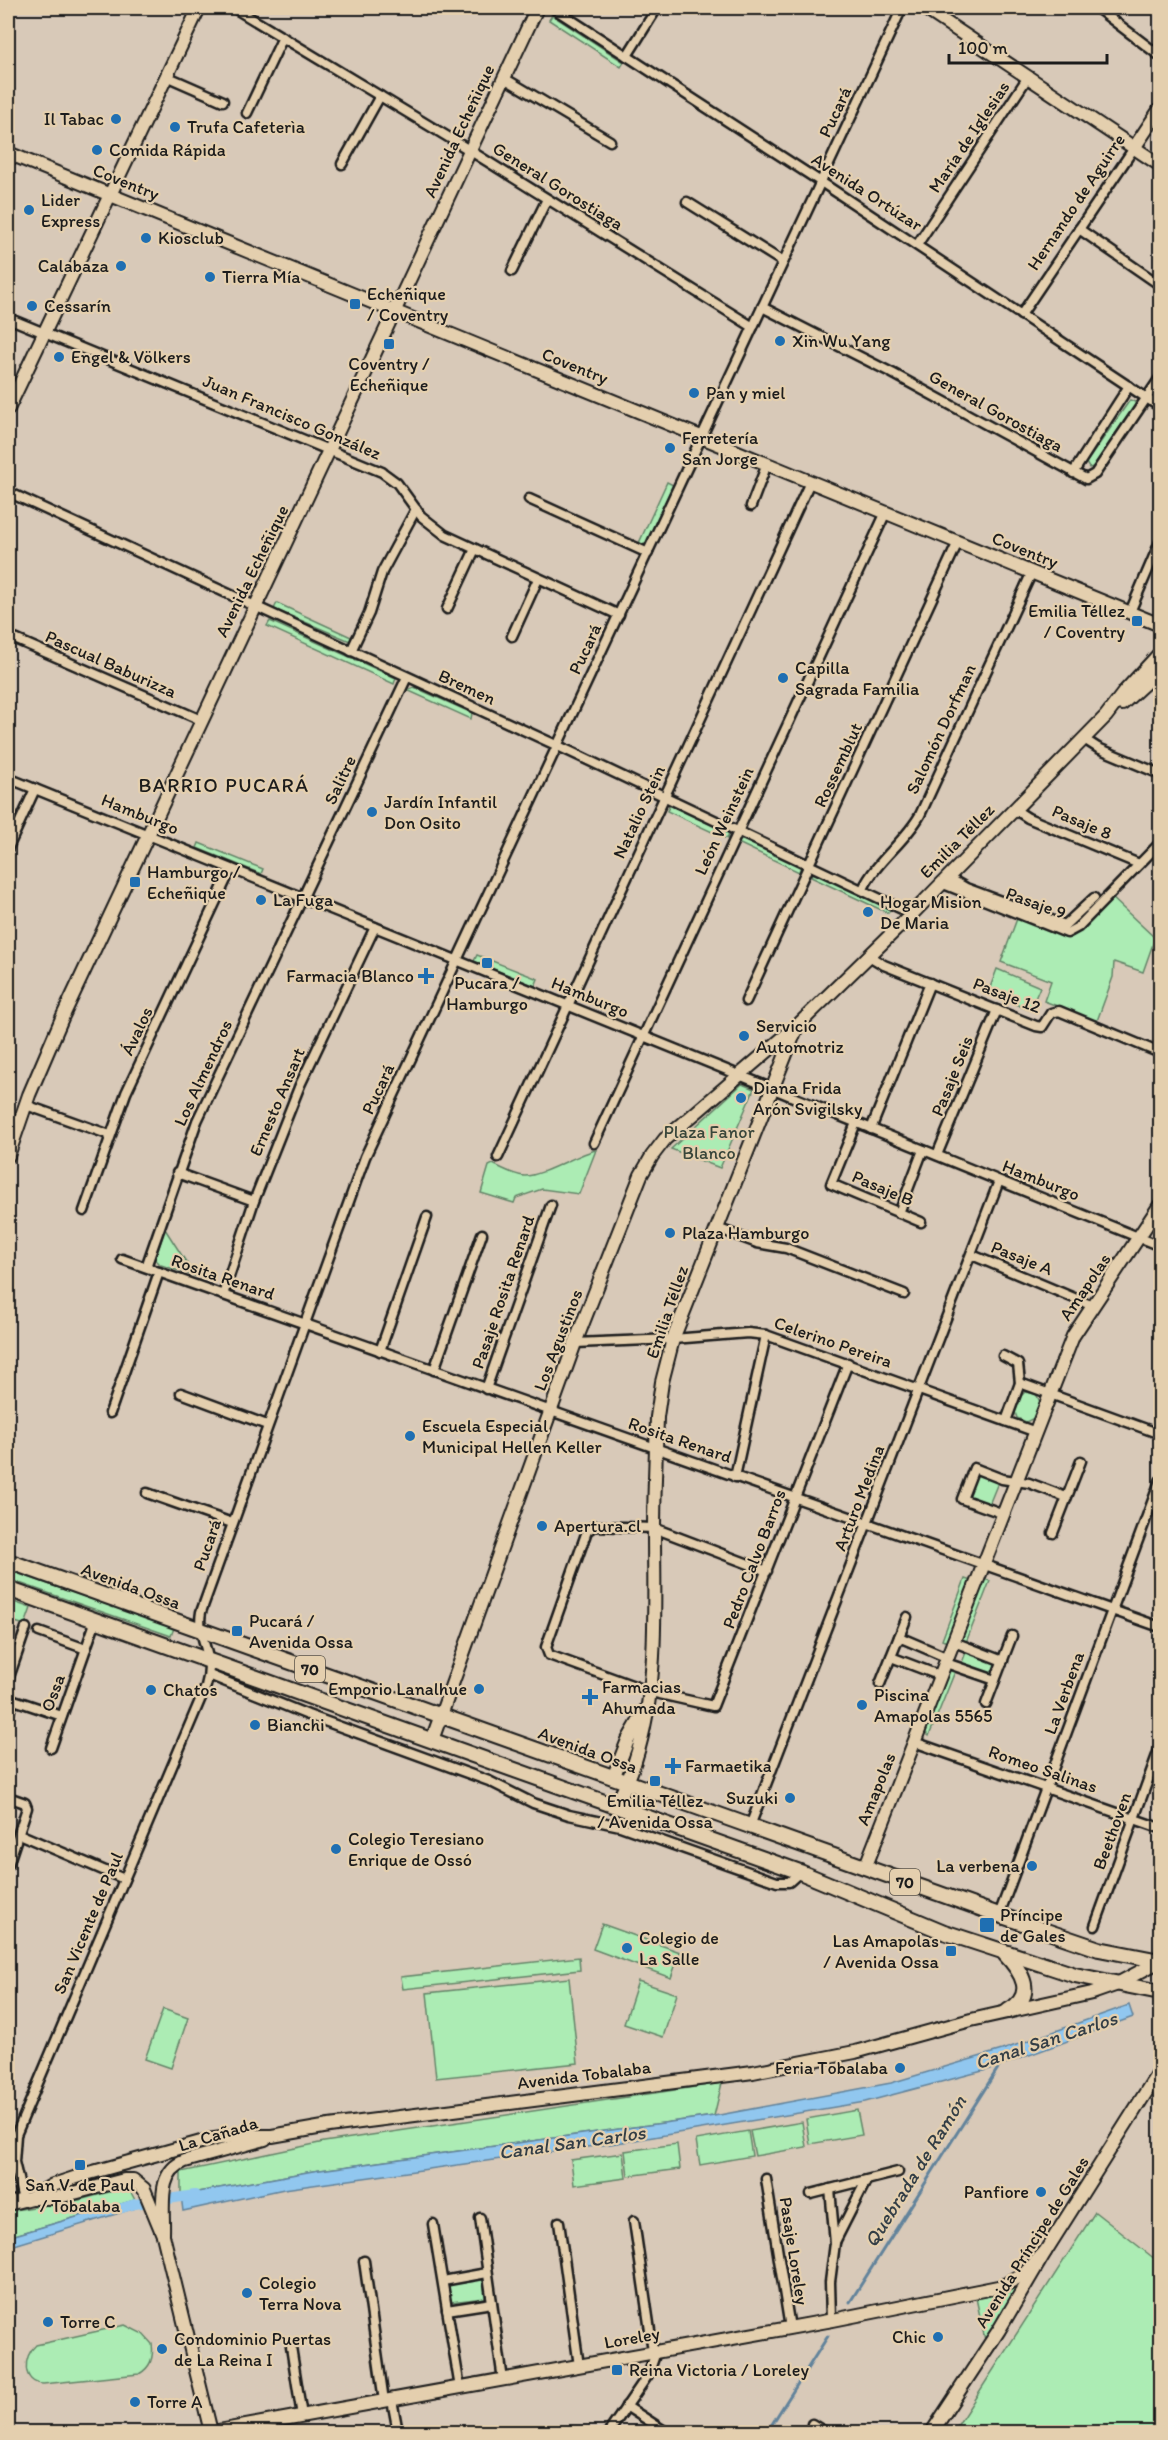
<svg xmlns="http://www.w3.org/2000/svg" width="1168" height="2440" font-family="Itim,sans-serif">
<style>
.green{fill:#acecb4;stroke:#648468;stroke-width:1.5}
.water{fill:#91c7ef;stroke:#62839b;stroke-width:1.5}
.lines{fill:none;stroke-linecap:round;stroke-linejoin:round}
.stream{stroke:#62839b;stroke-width:3}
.canal{stroke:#91c7ef;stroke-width:10}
.street-casing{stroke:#1c1c1c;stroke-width:13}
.secondary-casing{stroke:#1c1c1c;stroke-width:16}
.primary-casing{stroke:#1c1c1c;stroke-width:18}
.street{stroke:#e4cfae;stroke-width:8}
.secondary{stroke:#e4cfae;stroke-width:12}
.primary{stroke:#e4cfae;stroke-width:14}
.poi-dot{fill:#1f6fb2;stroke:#e4cfae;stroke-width:2}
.labels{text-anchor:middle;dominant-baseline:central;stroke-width:4.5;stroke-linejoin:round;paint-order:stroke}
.shield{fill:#e4cfae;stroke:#585248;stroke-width:1.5}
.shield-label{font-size:16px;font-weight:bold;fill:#1c1c1c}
.street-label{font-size:18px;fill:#1c1c1c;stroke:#e4cfae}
.poi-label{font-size:18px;fill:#1c1c1c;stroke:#e4cfae;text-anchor:start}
.park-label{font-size:18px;fill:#39463a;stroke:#e4cfae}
.neighbourhood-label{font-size:20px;letter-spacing:1.5px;fill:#1c1c1c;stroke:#e4cfae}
.water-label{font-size:20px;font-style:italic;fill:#333e46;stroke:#e4cfae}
</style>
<rect width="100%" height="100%" fill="#d8c9b8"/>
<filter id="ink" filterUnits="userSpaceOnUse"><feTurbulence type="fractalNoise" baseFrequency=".0167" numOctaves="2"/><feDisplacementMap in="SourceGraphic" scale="12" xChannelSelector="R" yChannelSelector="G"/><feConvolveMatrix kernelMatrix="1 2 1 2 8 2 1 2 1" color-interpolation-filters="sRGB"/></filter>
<g filter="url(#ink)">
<g class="green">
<path d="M552,15L624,62L621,67L549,20Z"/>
<path d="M1130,400L1135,402V405L1093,467L1089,468L1086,463Z"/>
<path d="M667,482L673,485L645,546L639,543Z"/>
<path d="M277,603L351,637L350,641L274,609Z"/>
<path d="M270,621L396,678L394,684L267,626Z"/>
<path d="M414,687L472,713L471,719L407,690Z"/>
<path d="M670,805L729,833L727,839L667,811Z"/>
<path d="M741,840H745L801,866L799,872L738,843Z"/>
<path d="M199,843L263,869L261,874L197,848Z"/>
<path d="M812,874H817L887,906L890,911L888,913L811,877Z"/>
<path d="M1110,896L1155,938L1143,972L1114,962L1113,977L1097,1021L1044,1001L1051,981L1001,962L1018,916L1073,936Z"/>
<path d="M477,955L538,979L535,986L474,961Z"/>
<path d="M997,969L1040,987L1030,1010L988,993Z"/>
<path d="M742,1084L754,1089L720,1168L671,1149Z"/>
<path d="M596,1150L579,1194L542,1189L516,1198L514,1203L481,1193L489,1166L493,1164C501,1168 514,1175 524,1176C541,1177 577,1154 596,1150Z"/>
<path d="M165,1229L195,1276L161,1265L155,1259Z"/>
<path d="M1025,1392L1036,1394L1040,1402L1034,1418L1026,1422L1017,1418L1015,1412L1021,1396Z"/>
<path d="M975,1470L999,1480L988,1507L964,1497Z"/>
<path d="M8,1570L174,1628L171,1636L8,1579Z"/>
<path d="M965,1579L971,1581L947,1642L942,1640Z"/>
<path d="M984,1579L990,1581L965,1645L960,1643Z"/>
<path d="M8,1600L31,1608L25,1625L8,1620Z"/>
<path d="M967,1650L998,1662L992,1677L961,1665Z"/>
<path d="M950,1666L956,1669L929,1736L925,1732Z"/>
<path d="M602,1924L680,1952L671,1978L593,1949Z"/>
<path d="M579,1957L580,1970L403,1989L401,1977Z"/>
<path d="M569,1978L578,2063L436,2078L427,1993Z"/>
<path d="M638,1981L677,1994L663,2037L624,2024Z"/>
<path d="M163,2009L188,2018L171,2068L145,2059Z"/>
<path d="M722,2083L714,2116L313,2171L181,2195V2172L324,2142Z"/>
<path d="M857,2110L862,2135L810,2144L806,2119Z"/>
<path d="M802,2122L806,2147L755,2156L750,2131Z"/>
<path d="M748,2131L752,2156L700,2165L696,2140Z"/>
<path d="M677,2144L680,2169L628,2176L625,2151Z"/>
<path d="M623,2153L626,2178L574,2185L571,2160Z"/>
<path d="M128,2187L135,2200L8,2237V2211L79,2200Z"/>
<path d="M1095,2212L1160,2263V2432H956L954,2431Z"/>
<path d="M483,2280L485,2298L450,2302L447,2285Z"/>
<path d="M1021,2284L1008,2310L985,2340L976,2298L1002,2293Z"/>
<path d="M125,2325L143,2334L152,2344C154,2357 150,2368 139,2374L43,2384C22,2383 22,2357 36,2345Z"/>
</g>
<g class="water">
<path d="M1129,2005L1133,2017L994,2068L865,2102L617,2143L284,2189L183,2211L181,2195L313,2171L714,2116L891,2083L1002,2050Z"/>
<path d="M135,2200L136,2208L8,2247V2237Z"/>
</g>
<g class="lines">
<g class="stream">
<path d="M850,2302L1000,2065"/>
<path d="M767,2432L828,2336"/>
</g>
<path class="canal" d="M122,2208L135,2204L195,2195"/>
<defs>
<g id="street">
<path d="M234,8L453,140L753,327"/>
<path d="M553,8L821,182L1160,407"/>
<path d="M1097,8L1160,56"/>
<path d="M627,56L657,8"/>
<path d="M166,76L223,101"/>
<path d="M504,78L610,141"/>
<path d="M247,113L283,37"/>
<path d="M342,164L380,96"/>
<path d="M687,202L783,262"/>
<path d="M1079,229L1160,285"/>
<path d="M917,245L1028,77"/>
<path d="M512,271L547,199"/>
<path d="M762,307L892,373L1086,479L1095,474L1160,378"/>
<path d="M1021,315L1134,148"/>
<path d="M8,318L382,472L397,483L421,516L445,535L619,615"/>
<path d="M1073,473L1129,386"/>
<path d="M8,492L571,752L912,914"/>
<path d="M529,499L648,553"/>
<path d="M751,506L767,464"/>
<path d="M447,609L475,549"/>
<path d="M1130,612L1160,542"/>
<path d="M8,636L201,720"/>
<path d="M512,636L538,579"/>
<path d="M351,651L369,613L382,572L416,509"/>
<path d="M1084,739L1098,748L1160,774"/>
<path d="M8,778L1160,1246"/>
<path d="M1014,809L1028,818L1139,864"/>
<path d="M8,848L35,789"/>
<path d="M947,877L966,888L1065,925L1094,898"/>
<path d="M941,883L1067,933L1078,927L1160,843"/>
<path d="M863,889C876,861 905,842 920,815L1032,572"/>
<path d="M869,956L884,965L1036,1026L1042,1027L1051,1013L1059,1011L1160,1053"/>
<path d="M746,1001L958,542"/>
<path d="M26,1105L110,1135"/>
<path d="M856,1123L831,1184L921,1222"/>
<path d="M871,1129L930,983"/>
<path d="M594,1143L886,512"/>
<path d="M937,1155L997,1010"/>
<path d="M498,1157L810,482"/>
<path d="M177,1173L254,1201"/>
<path d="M84,1211L126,1093L231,869"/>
<path d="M899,1213L923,1150"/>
<path d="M717,1228L757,1243L786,1248L904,1294"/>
<path d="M972,1255L1093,1306"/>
<path d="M122,1259L1160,1627"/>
<path d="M146,1267L197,1121L407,677"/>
<path d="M223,1295L254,1201L300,1085L375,927"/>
<path d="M575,1343L673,1339L748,1333L766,1335L1036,1432"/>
<path d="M380,1351L427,1217"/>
<path d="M1003,1356L1018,1364L1020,1383"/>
<path d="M434,1370L482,1234"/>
<path d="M486,1389L551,1205"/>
<path d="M181,1393L267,1425"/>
<path d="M110,1413L159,1272"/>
<path d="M1006,1421L1020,1383L1160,1434"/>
<path d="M735,1477L766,1335"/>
<path d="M147,1493L232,1523"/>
<path d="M1004,1514L962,1499L974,1468L1002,1479L1029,1483L1066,1497"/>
<path d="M1053,1533L1081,1461"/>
<path d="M767,1571L654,1528L594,1526L587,1531L546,1647L549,1655L651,1692L713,1706L848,1363"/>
<path d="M39,1632L86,1649"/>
<path d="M899,1637L948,1658"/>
<path d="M954,1642L1003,1661"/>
<path d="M891,1657L941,1676"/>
<path d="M946,1663L995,1680"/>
<path d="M209,1675L308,1715L489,1781L533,1803L569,1815L620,1826L777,1882H789L800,1872"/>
<path d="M8,1680L26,1628"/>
<path d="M880,1684L907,1617"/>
<path d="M8,1698L62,1716"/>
<path d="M986,1704L1012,1636"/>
<path d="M8,1716L13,1700"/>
<path d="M914,1742L1160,1828"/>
<path d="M51,1748L96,1620"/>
<path d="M8,1797L25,1803L27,1808L8,1865"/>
<path d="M750,1826L999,1181"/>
<path d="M19,1834L124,1879"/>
<path d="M999,1915L1160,1481"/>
<path d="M1095,1926L1160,1747"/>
<path d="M766,2179L790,2328"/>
<path d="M830,2189L835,2243L830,2282L831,2320"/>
<path d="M811,2194L898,2172"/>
<path d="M23,2200L14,2162L16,2135L206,1686C216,1654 196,1639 201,1612L365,1157L902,8"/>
<path d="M480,2218L503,2380"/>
<path d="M559,2222L579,2366"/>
<path d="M433,2224L460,2388"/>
<path d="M835,2242L866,2181"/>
<path d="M364,2261L384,2401"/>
<path d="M443,2281L487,2273"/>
<path d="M447,2310L492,2303"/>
<path d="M291,2347L302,2416"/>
<path d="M392,2400L398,2432"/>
<path d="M626,2406L666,2432"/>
<path d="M812,2424L825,2432"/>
<path d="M609,2432L648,2375L654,2358L634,2221"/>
</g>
<g id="secondary">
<path d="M924,8L1160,165"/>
<path d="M1134,148L1160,109"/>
<path d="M8,153L1160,625"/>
<path d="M8,409L199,8"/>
<path d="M1122,704L1160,669"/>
<path d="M8,1156L29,1095L62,1018L537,8"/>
<path d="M432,1740L575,1343L641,1175L652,1156L665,1139L798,1025L912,914L1106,716L1125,691L1160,653"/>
<path d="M613,1778L628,1740L646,1709"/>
<path d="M613,1806C624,1793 629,1778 635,1761C659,1686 654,1609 654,1531C654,1493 656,1455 657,1417L662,1382L673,1339L796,1029"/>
<path d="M865,1868L1073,1336L1160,1205"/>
<path d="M32,2198H55L124,2180H133L144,2189L163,2235L211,2432"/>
<path d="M8,2204L31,2198L53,2185L86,2174L208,2140L235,2136H272L329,2126L753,2072L855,2052L971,2020L1092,1993L1115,1985L1160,1961"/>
<path d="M163,2233C164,2207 156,2172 185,2161L265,2139"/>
<path d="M212,2432L833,2320L1003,2286L1024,2274L1045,2252"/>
<path d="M932,2432L999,2330L1045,2252L1160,2070"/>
</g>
<g id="primary">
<path d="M8,1561L999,1915L1099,1949L1160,1961"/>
<path d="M8,1589L800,1872L944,1932L1075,1975L1160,1992"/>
<path d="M1005,1954C1022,1972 1037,1995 1008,2011"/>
</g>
</defs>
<use href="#street" class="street-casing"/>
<use href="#secondary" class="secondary-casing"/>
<use href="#primary" class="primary-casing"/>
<use href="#street" class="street"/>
<use href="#secondary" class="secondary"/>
<use href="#primary" class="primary"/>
</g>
</g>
<g class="poi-dot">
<circle cx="116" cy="119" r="6"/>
<circle cx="175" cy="127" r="6"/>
<circle cx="97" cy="150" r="6"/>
<circle cx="29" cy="210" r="6"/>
<circle cx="146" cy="238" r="6"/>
<circle cx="121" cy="266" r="6"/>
<circle cx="210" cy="277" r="6"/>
<rect x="349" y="298" width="12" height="12" rx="3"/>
<circle cx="32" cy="306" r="6"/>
<circle cx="780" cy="341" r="6"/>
<rect x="383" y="338" width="12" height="12" rx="3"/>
<circle cx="59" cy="357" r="6"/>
<circle cx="694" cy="393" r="6"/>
<circle cx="670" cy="448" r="6"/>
<rect x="1131" y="615" width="12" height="12" rx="3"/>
<circle cx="783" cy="678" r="6"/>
<circle cx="372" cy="812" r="6"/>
<rect x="129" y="876" width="12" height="12" rx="3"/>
<circle cx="261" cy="900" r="6"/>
<circle cx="868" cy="912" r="6"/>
<rect x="481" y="957" width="12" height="12" rx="3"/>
<path d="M423 967h6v6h6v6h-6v6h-6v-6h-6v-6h6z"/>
<circle cx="744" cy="1036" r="6"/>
<circle cx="741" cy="1098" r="6"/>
<circle cx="670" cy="1233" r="6"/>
<circle cx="410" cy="1436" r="6"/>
<circle cx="542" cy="1526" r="6"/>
<rect x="231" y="1625" width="12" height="12" rx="3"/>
<circle cx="479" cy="1689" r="6"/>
<circle cx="151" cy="1690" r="6"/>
<path d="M587 1688h6v6h6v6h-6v6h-6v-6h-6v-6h6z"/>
<circle cx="862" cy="1705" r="6"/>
<circle cx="255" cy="1725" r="6"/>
<path d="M670 1757h6v6h6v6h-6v6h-6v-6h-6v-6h6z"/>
<rect x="649" y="1775" width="12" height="12" rx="3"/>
<circle cx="790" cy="1798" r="6"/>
<circle cx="336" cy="1849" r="6"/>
<circle cx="1032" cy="1866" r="6"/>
<rect x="979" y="1917" width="16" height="16" rx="3"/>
<circle cx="627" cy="1948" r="6"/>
<rect x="945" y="1945" width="12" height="12" rx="3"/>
<circle cx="900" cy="2068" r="6"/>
<rect x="74" y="2159" width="12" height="12" rx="3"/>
<circle cx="1041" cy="2192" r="6"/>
<circle cx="247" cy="2293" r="6"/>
<circle cx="48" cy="2322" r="6"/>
<circle cx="938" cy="2337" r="6"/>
<circle cx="162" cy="2349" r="6"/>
<rect x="611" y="2364" width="12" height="12" rx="3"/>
<circle cx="135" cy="2402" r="6"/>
</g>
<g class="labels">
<g class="shield">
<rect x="295" y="1656" width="30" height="26" rx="4.5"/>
<rect x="890" y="1869" width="30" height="26" rx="4.5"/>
</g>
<g class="shield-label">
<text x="310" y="1669">70</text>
<text x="905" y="1882">70</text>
</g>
<g class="street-label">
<text transform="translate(835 112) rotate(-65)">Pucará</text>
<text transform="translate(459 131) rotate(-65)">Avenida Echeñique</text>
<text transform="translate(969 137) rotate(-56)">María de Iglesias</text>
<text transform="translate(126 182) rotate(22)">Coventry</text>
<text transform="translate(558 186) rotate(32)">General Gorostiaga</text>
<text transform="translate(867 192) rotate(33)">Avenida Ortúzar</text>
<text transform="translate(1076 202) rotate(-56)">Hernando de Aguirre</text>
<text transform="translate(575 366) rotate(22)">Coventry</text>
<text transform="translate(996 411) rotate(29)">General Gorostiaga</text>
<text transform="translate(292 417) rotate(23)">Juan Francisco González</text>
<text transform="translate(1025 550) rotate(22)">Coventry</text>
<text transform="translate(252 571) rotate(-64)">Avenida Echeñique</text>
<text transform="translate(585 649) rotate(-65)">Pucará</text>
<text transform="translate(111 664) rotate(24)">Pascual Baburizza</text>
<text transform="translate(467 687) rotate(25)">Bremen</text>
<text transform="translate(941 729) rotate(-65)">Salomón Dorfman</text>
<text transform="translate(838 765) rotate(-65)">Rossemblut</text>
<text transform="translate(340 780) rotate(-65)">Salitre</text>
<text transform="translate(639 812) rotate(-65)">Natalio Stein</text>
<text transform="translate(140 814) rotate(22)">Hamburgo</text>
<text transform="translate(724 821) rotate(-65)">León Weinstein</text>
<text transform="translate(1082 822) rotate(23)">Pasaje 8</text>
<text transform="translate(957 841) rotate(-45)">Emilia Téllez</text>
<text transform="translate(1036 903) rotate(20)">Pasaje 9</text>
<text transform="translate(1007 995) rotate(21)">Pasaje 12</text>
<text transform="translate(590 997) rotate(22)">Hamburgo</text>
<text transform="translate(137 1031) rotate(-65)">Ávalos</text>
<text transform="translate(203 1073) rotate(-65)">Los Almendros</text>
<text transform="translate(952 1076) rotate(-68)">Pasaje Seis</text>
<text transform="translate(378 1089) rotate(-65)">Pucará</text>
<text transform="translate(277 1102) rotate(-67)">Ernesto Ansart</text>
<text transform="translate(1041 1180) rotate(22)">Hamburgo</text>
<text transform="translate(883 1188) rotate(23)">Pasaje B</text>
<text transform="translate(1022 1258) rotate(22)">Pasaje A</text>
<text transform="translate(223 1277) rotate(19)">Rosita Renard</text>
<text transform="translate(1085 1287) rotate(-56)">Amapolas</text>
<text transform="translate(503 1292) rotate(-71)">Pasaje Rosita Renard</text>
<text transform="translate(667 1312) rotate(-71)">Emilia Téllez</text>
<text transform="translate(558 1340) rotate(-69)">Los Agustinos</text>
<text transform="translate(833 1342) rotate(19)">Celerino Pereira</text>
<text transform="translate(680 1440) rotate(19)">Rosita Renard</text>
<text transform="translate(859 1498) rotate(-69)">Arturo Medina</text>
<text transform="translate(207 1545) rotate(-71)">Pucará</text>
<text transform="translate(754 1559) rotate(-69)">Pedro Calvo Barros</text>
<text transform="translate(131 1586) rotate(20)">Avenida Ossa</text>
<text transform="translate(53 1693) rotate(-70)">Ossa</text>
<text transform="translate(1064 1693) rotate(-70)">La Verbena</text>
<text transform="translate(588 1750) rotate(20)">Avenida Ossa</text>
<text transform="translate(1043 1769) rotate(19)">Romeo Salinas</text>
<text transform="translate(876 1789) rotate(-68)">Amapolas</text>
<text transform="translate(1112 1831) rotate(-70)">Beethoven</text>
<text transform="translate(88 1923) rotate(-67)">San Vicente de Paul</text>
<text transform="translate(584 2075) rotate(-7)">Avenida Tobalaba</text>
<text transform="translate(218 2134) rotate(-17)">La Cañada</text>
<text transform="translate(1032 2242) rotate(-58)">Avenida Príncipe de Gales</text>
<text transform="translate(794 2251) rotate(81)">Pasaje Loreley</text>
<text transform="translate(632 2338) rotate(-10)">Loreley</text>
</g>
<g class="poi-label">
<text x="104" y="119" text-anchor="end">Il Tabac</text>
<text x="187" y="127">Trufa Cafeterìa</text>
<text x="109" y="150">Comida Rápida</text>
<text x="41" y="200">Lider<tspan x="41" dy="21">Express</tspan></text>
<text x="158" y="238">Kiosclub</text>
<text x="109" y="266" text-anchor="end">Calabaza</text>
<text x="222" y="277">Tierra Mía</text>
<text x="367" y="294">Echeñique<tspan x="367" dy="21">/ Coventry</tspan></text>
<text x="44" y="306">Cessarín</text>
<text x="792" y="341">Xin Wu Yang</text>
<text x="71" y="357">Engel &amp; Völkers</text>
<text x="389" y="364" text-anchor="middle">Coventry /<tspan x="389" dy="21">Echeñique</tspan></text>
<text x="706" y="393">Pan y miel</text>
<text x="682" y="438">Ferretería<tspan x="682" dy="21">San Jorge</tspan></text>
<text x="1125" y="611" text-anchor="end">Emilia Téllez<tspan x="1125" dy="21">/ Coventry</tspan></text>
<text x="795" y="668">Capilla<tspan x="795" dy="21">Sagrada Familia</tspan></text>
<text x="384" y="802">Jardín Infantil<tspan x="384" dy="21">Don Osito</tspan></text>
<text x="147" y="872">Hamburgo /<tspan x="147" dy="21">Echeñique</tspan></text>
<text x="273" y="900">La Fuga</text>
<text x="880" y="902">Hogar Mision<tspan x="880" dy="21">De Maria</tspan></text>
<text x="414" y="976" text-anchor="end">Farmacia Blanco</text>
<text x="487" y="983" text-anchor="middle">Pucara /<tspan x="487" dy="21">Hamburgo</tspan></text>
<text x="756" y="1026">Servicio<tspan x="756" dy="21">Automotriz</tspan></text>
<text x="753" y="1088">Diana Frida<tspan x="753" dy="21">Arón Svigilsky</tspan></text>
<text x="682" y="1233">Plaza Hamburgo</text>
<text x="422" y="1426">Escuela Especial<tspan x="422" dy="21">Municipal Hellen Keller</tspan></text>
<text x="554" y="1526">Apertura.cl</text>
<text x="249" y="1621">Pucará /<tspan x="249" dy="21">Avenida Ossa</tspan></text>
<text x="602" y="1687">Farmacias<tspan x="602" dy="21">Ahumada</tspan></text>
<text x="467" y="1689" text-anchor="end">Emporio Lanalhue</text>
<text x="163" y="1690">Chatos</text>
<text x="874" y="1695">Piscina<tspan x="874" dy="21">Amapolas 5565</tspan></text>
<text x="267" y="1725">Bianchi</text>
<text x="685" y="1766">Farmaetika</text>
<text x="778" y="1798" text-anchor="end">Suzuki</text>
<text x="655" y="1801" text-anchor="middle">Emilia Téllez<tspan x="655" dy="21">/ Avenida Ossa</tspan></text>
<text x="348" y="1839">Colegio Teresiano<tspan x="348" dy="21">Enrique de Ossó</tspan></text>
<text x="1020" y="1866" text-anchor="end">La verbena</text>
<text x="1000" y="1915">Príncipe<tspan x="1000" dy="21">de Gales</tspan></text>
<text x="639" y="1938">Colegio de<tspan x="639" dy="21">La Salle</tspan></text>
<text x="939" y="1941" text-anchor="end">Las Amapolas<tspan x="939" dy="21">/ Avenida Ossa</tspan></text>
<text x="888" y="2068" text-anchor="end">Feria Tobalaba</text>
<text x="80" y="2185" text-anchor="middle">San V. de Paul<tspan x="80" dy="21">/ Tobalaba</tspan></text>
<text x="1029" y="2192" text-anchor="end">Panfiore</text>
<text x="259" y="2283">Colegio<tspan x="259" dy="21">Terra Nova</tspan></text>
<text x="60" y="2322">Torre C</text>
<text x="926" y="2337" text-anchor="end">Chic</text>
<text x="174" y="2339">Condominio Puertas<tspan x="174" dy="21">de La Reina I</tspan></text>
<text x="629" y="2370">Reina Victoria / Loreley</text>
<text x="147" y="2402">Torre A</text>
</g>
<g class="park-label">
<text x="709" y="1132">Plaza Fanor<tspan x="709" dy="21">Blanco</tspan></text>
</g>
<g class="neighbourhood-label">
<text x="224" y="785">BARRIO PUCARÁ</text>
</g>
<g class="water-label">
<text transform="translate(1046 2040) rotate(-18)">Canal San Carlos</text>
<text transform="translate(572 2142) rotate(-8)">Canal San Carlos</text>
<text transform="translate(915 2171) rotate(-58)">Quebrada de Ramón</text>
</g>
</g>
<rect width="1168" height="2440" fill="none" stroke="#e4cfae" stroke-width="30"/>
<rect x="15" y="15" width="1138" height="2410" fill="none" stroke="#1c1c1c" stroke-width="2" filter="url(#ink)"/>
<path d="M949 54v9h158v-9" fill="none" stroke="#1c1c1c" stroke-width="3"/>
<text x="958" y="54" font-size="18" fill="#1c1c1c" stroke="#e4cfae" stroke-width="4.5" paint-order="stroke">100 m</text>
</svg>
